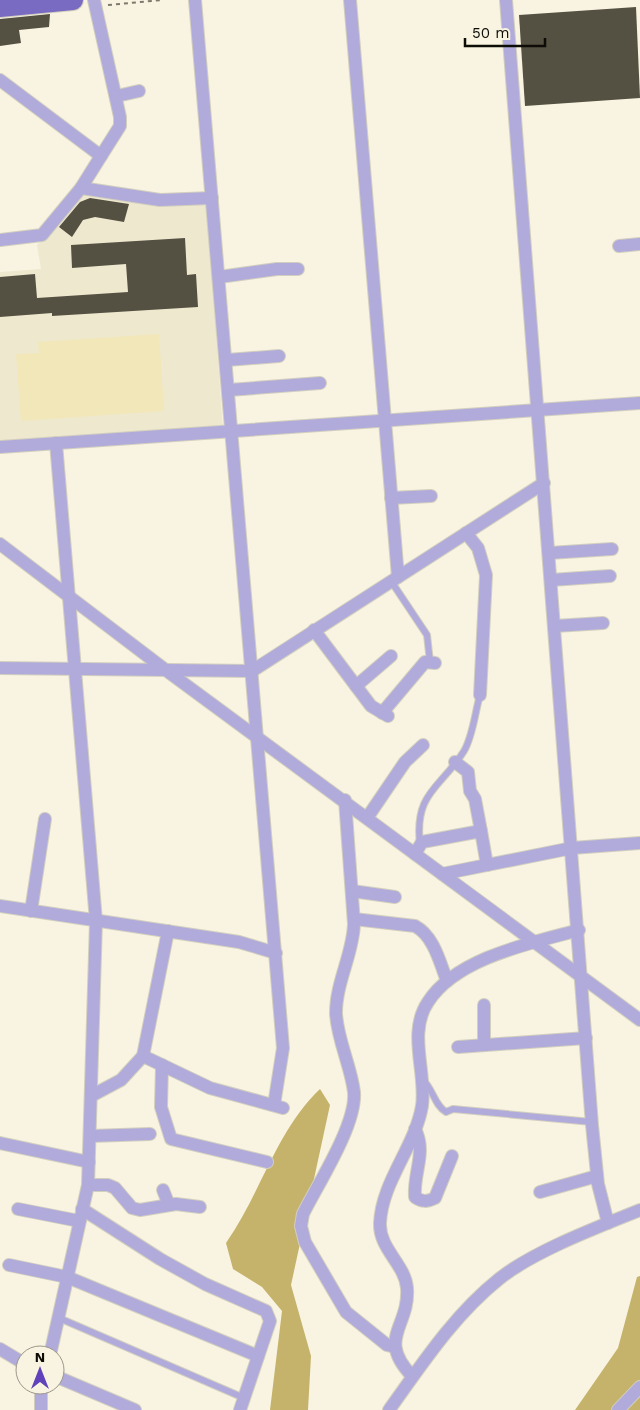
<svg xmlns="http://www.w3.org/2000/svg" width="640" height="1410" font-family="'Work Sans',sans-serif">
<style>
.built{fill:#eee8cf}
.green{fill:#f2e7b8}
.forest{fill:#c5b36c}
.building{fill:#555142}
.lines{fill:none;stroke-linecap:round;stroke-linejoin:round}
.lane-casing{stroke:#d3cfbf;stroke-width:8}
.street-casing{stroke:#d3cfbf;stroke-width:14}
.primary-casing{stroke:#d3cfbf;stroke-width:22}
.path{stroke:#7d796e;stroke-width:2;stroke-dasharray:4 4;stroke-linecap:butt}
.lane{stroke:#b0abdb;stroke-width:6}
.street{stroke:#b0abdb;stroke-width:12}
.primary{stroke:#7a6bc2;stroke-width:20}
</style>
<rect width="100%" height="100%" fill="#f9f4e2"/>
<path class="built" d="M89,192L202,203L207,208L223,429L0,443V272L41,269L37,245L45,238L79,195Z"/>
<path class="green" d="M159,334L164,411L21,421L16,354L39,353L38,342Z"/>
<g class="forest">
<path d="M320,1089L330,1105L291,1285L311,1356L308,1410H270L282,1311L262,1287L233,1269L226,1243C261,1193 276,1131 320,1089Z"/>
<path d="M640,1276V1410H575L618,1348L637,1277Z"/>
</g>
<g class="building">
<path d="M636,7L640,98L525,106L519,15Z"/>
<path d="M50,14L49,27L19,30L21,43L0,46V19Z"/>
<path d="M90,198L129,204L124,222L95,217L83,220L72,237L59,227L80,202Z"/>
<path d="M185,238L187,275L196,274L198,307L52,316V313L0,317V277L35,274L37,298L128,292L126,264L72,268L71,245Z"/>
</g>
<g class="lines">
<defs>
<g id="lane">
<path d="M391,581L427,635L430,662"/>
<path d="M420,844C414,792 441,788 464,751C473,736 475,712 480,695"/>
<path d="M422,1079C433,1088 434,1105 446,1112L453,1109L592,1122"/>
<path d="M59,1318L244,1398"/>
</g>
<g id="street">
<path d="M94,0L120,117V126L101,156"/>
<path d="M195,0L283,1048L274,1105"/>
<path d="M350,0L398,577"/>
<path d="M506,0L592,1125L598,1184L608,1223"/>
<path d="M0,80L101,156L81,188L42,235L0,240"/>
<path d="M117,96L139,91"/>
<path d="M81,188L160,200L212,198"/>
<path d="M619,246L640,244"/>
<path d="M219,277L277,269H298"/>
<path d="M227,360L279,356"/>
<path d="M229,390L320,383"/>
<path d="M0,447L640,403"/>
<path d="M391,498L431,496"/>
<path d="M466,533L478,548L486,575L480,695"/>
<path d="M0,544L167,671L640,1020"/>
<path d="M549,553L612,549"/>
<path d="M551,580L610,576"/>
<path d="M555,626L603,623"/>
<path d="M314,630L371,706L388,716"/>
<path d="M0,668L252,671L544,483"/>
<path d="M356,686L391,656"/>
<path d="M382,713L425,662L435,663"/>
<path d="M455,762L468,772L470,791L475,799L481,831"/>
<path d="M345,800L354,924C353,954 336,982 336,1013C337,1039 351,1066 354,1092C357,1124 318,1184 303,1214L301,1226L305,1242L346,1312L387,1345L395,1347"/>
<path d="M367,818L405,762L423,745"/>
<path d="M415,854L422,842L481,831L487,865"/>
<path d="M442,874L572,848L640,843"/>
<path d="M352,891L395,897"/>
<path d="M0,906L239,942L276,953"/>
<path d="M31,911L45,819"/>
<path d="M354,919L415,926C434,936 440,963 447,981"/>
<path d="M168,931L143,1056L210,1088L283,1108"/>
<path d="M484,1005V1045"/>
<path d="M458,1047L586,1038"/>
<path d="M162,1065L161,1107L171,1139L267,1162"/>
<path d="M91,1096L121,1080L143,1056"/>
<path d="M415,1129C427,1153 413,1172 415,1197C422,1202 427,1202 435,1198L452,1156"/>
<path d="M90,1136L150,1134"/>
<path d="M0,1143L89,1162"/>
<path d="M88,1185H108L115,1188L132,1208L140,1210L176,1204L200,1207"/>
<path d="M163,1190L169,1205"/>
<path d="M540,1192L597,1176"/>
<path d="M18,1209L79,1221"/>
<path d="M82,1209L160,1259L205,1284L266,1311L270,1321L240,1410"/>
<path d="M9,1265L67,1277L258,1356"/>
<path d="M0,1349L25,1364"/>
<path d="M50,1355L88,1185L96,921L56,443"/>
<path d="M55,1376L135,1410"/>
<path d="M412,1376C376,1338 410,1327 407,1288C405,1264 379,1249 380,1223C382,1181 415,1147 422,1106C427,1073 407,1033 428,1002C456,958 531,943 579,930"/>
<path d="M41,1385V1410"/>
<path d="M389,1410C422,1364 454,1315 499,1279C534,1251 598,1227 640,1210"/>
<path d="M618,1410L640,1387"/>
</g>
<path id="primary" d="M0,7L73,0"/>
</defs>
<use href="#lane" class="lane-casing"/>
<use href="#street" class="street-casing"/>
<use href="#primary" class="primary-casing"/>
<path class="path" d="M108,5L162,0"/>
<use href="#lane" class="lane"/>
<use href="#street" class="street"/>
<use href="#primary" class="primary"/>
</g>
<g transform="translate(40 1370)"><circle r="24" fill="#f9f4e2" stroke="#9b978a"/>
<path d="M0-4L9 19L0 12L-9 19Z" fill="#6142ba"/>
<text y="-8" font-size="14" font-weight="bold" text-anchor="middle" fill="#0e0c07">N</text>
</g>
<path d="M465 38v8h80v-8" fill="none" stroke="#0e0c07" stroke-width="2.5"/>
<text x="472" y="38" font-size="15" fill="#0e0c07" stroke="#f9f4e2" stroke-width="4" paint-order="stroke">50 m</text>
</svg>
